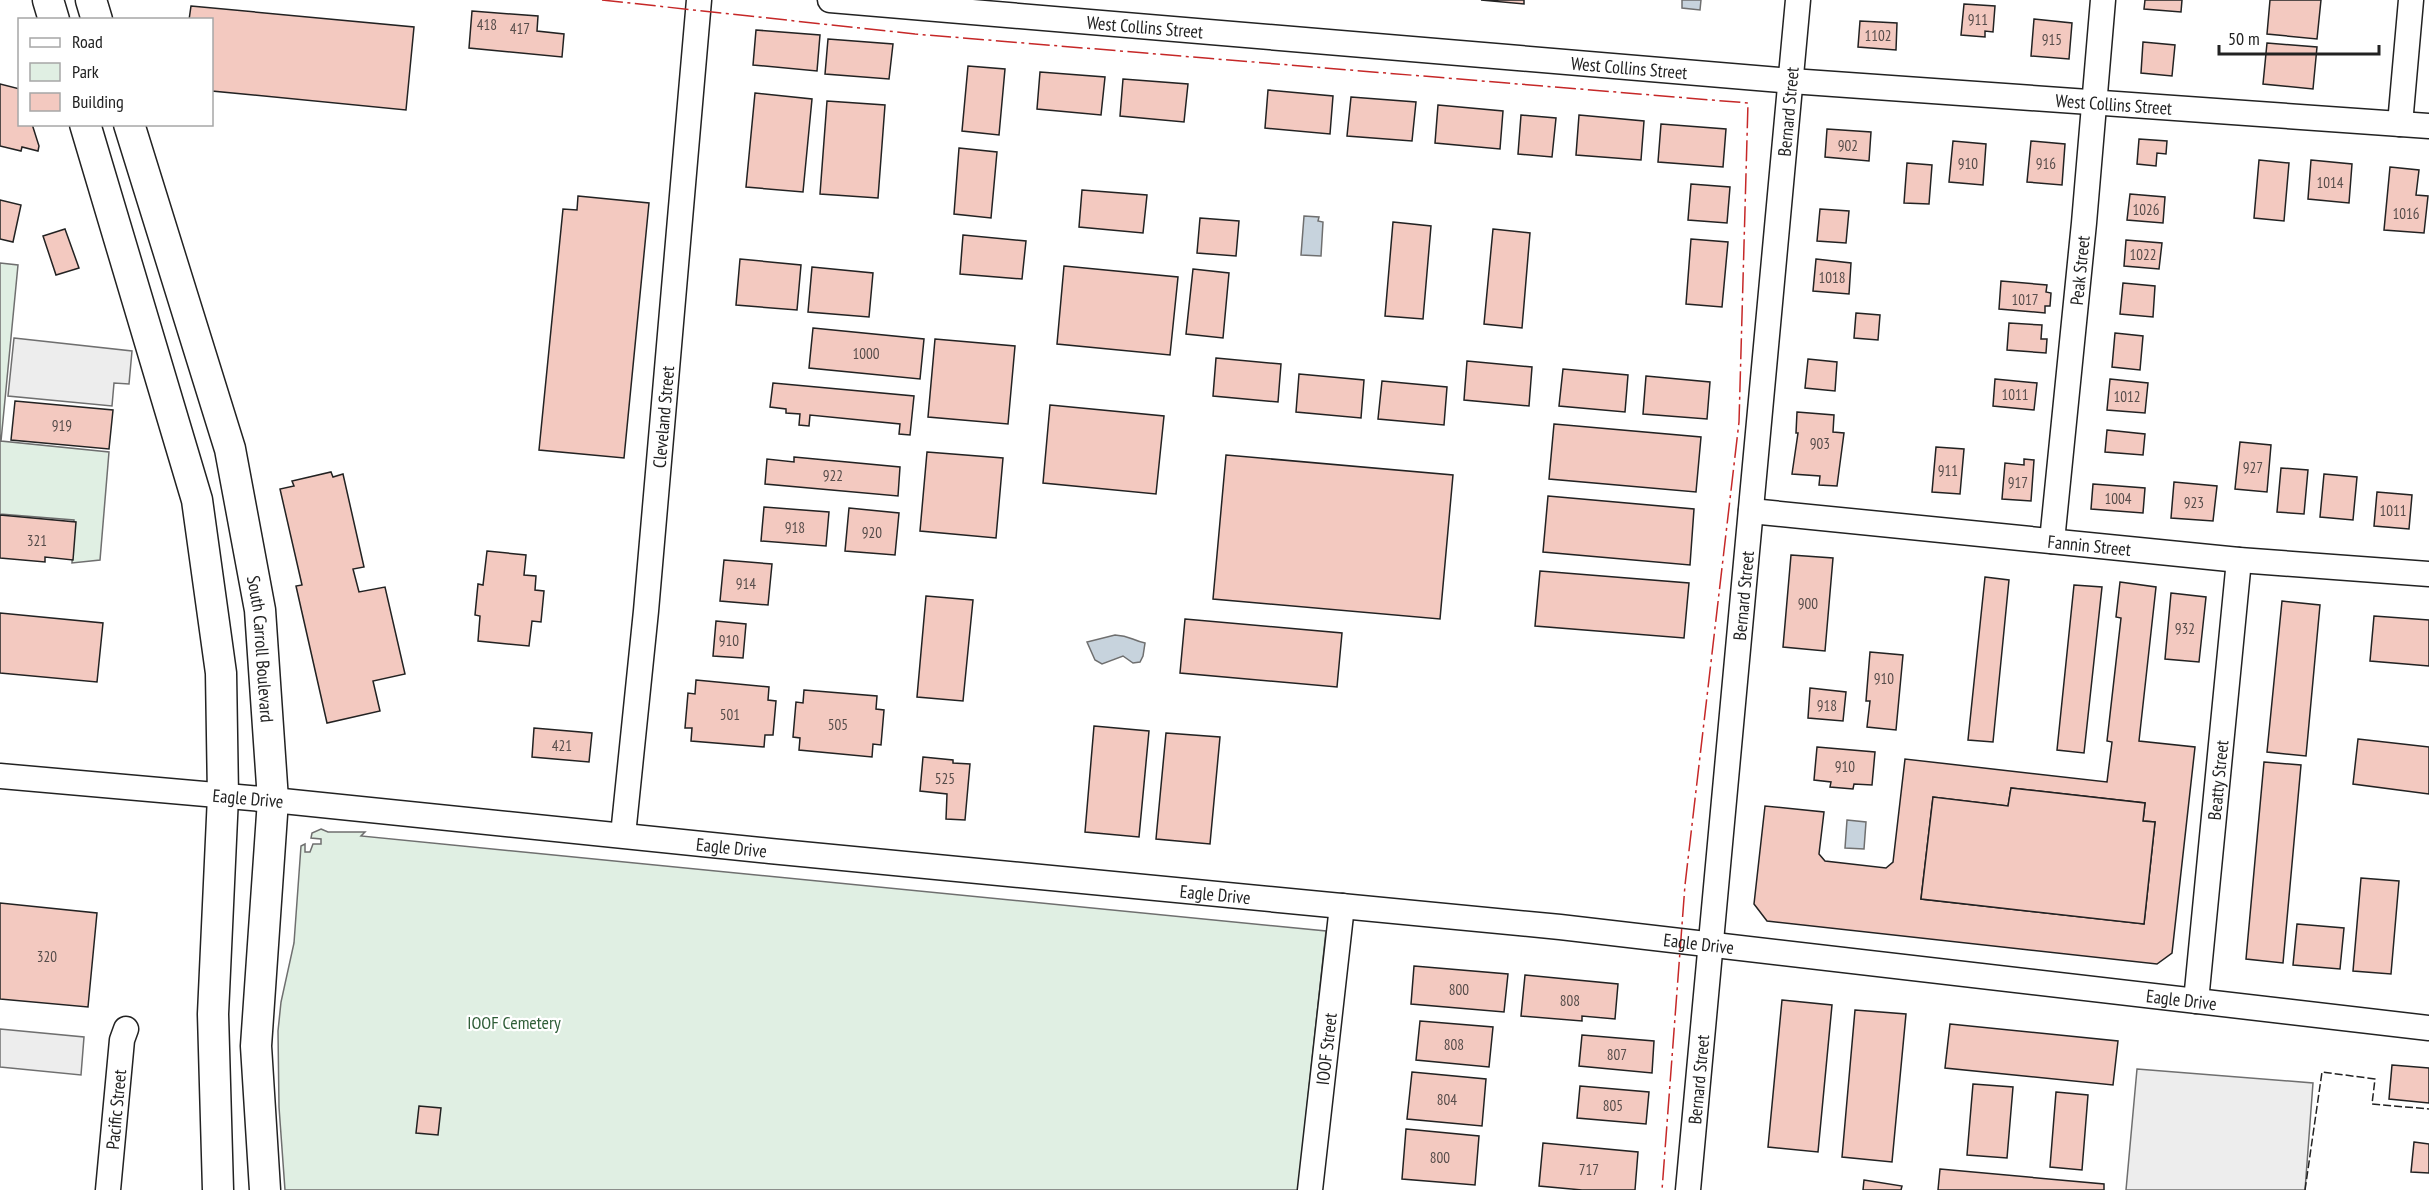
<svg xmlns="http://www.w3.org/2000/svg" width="2429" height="1190" font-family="'PT Sans Narrow',sans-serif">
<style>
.green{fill:#e0efe3;stroke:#6f6f6f;stroke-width:1.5}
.parking{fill:#ededed;stroke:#6f6f6f;stroke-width:1.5}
.water{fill:#c7d3dd;stroke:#6f6f6f;stroke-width:1.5}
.building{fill:#f3c9c0;stroke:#222;stroke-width:1.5;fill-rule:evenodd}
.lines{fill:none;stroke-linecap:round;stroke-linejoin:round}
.minor-casing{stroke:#222;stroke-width:27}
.major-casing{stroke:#222;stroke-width:33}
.minor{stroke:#fff;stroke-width:24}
.major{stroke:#fff;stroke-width:30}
.fence{stroke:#222;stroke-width:1.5;stroke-dasharray:8 3;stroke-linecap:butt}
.power{stroke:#c62828;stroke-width:1.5;stroke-dasharray:21 4.5 3 4.5;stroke-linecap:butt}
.labels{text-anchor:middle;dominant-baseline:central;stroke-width:4.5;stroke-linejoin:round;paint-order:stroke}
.number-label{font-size:15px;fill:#564c4a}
.street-label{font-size:18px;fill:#222;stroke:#fff}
.park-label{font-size:18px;fill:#2f5e38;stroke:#fff}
</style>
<rect width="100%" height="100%" fill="#fff"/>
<g class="green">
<path d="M0,263L18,265L1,441L109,452L100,560L72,563L74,520L0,514Z"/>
<path d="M321,829L328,832H365L361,836L1326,931L1298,1190H285L279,1107L278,1031L281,1002L294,943L301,846L305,844V852H310L313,844H321V839L311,838L312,833Z"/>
</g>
<g class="parking">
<path d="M14,338L132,351L129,384L114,383L112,406L8,396Z"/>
<path d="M0,1029L84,1037L81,1075L0,1067Z"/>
<path d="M2137,1069L2313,1083L2305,1190H2126Z"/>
</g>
<g class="water">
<path d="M1682,0H1701L1700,10L1682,8Z"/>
<path d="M1304,216L1319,217L1318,221L1323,222L1321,256L1301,255Z"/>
<path d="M1115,635C1131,636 1131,640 1145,643L1143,656L1140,662L1133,663L1123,656L1102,664L1095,660L1087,642Z"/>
<path d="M1847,820L1866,822L1864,849L1845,848Z"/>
</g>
<g class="building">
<path d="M1481,0H1524V4Z"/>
<path d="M2145,0H2182L2181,12L2144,9Z"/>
<path d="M2270,0H2321L2317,39L2267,34Z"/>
<path d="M1964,4L1995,6L1993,32L1985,31V37L1961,35Z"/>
<path d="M191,6L414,27L406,110L212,91V20H189Z"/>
<path d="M472,11L538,16L537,31L564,34L562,57L469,48Z"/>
<path d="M2034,19L2072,23L2069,59L2031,56Z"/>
<path d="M1860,21L1897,23L1896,50L1858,47Z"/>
<path d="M756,30L820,35L817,71L753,65Z"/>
<path d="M828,39L893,44L889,79L825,74Z"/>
<path d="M2143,42L2175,45L2172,76L2141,73Z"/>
<path d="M2267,43L2317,47L2313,89L2263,84Z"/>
<path d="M968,66L1005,69L999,135L962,131Z"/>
<path d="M1040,72L1105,77L1101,115L1037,109Z"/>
<path d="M1123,79L1188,84L1184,122L1120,116Z"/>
<path d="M0,84L20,89V124H32L39,146L38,151L22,147L21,151L0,146Z"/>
<path d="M1268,90L1333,96L1330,134L1265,128Z"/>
<path d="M755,93L812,99L803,192L746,187Z"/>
<path d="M1351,97L1416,102L1412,141L1347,136Z"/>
<path d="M827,101L885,105L878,198L820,194Z"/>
<path d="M1438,105L1503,111L1500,149L1435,143Z"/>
<path d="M1521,115L1556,118L1552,157L1518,154Z"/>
<path d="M1579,115L1644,121L1641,160L1576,155Z"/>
<path d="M1661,124L1726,129L1723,167L1658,162Z"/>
<path d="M1827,129L1871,132L1869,161L1825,157Z"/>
<path d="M2139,139L2167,141L2166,154L2157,153L2156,166L2137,164Z"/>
<path d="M1953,141L1986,144L1983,185L1949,182Z"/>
<path d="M2031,141L2065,144L2062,185L2027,182Z"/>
<path d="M959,148L997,152L991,218L954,214Z"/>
<path d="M2259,160L2289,163L2284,221L2254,218Z"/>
<path d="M2311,160L2352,164L2349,203L2308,199Z"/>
<path d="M1907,163L1932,165L1929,204L1904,203Z"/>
<path d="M2390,167L2419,170L2416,195L2428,196L2424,233L2384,230Z"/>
<path d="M1691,184L1730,187L1727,223L1688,220Z"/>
<path d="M1082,190L1147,195L1143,233L1079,227Z"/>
<path d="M2130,194L2165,197L2163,223L2127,220Z"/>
<path d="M578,196L649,203L624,458L539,450L563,209L577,210Z"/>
<path d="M0,200L21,205L13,242L0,239Z"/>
<path d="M1820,209L1849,211L1846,243L1817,241Z"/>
<path d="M1200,218L1239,221L1236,256L1197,253Z"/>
<path d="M1393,222L1431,226L1423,319L1385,316Z"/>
<path d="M65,229L79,268L56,275L43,236Z"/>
<path d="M1493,229L1530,233L1522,328L1484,324Z"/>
<path d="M963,235L1026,241L1022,279L960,274Z"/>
<path d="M1691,239L1728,242L1722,307L1686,304Z"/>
<path d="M2126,240L2162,243L2159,269L2124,266Z"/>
<path d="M740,259L801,265L797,310L736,305Z"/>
<path d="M1816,259L1851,263L1849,294L1813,291Z"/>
<path d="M1064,266L1178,277L1170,355L1057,344Z"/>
<path d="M812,267L873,273L869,317L808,312Z"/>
<path d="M1193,269L1229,273L1223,338L1186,334Z"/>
<path d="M2001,281L2047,285L2046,292L2051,293L2050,306H2045V313L1999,309Z"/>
<path d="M2123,283L2155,286L2153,317L2120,314Z"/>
<path d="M1856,313L1880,315L1878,340L1854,338Z"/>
<path d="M2009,323L2042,325L2041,339H2047L2046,353L2007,350Z"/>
<path d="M813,328L924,339L920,379L809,368Z"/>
<path d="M2115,333L2143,336L2140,370L2112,367Z"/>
<path d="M935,339L1015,346L1008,424L928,417Z"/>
<path d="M1216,358L1281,364L1278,402L1213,396Z"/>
<path d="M1808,359L1837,362L1835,391L1805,388Z"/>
<path d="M1467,361L1532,367L1529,406L1464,400Z"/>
<path d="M1563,369L1628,375L1625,412L1559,406Z"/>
<path d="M1299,374L1364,380L1361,418L1296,412Z"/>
<path d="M1646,376L1710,382L1707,419L1643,414Z"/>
<path d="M1995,379L2037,383L2034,410L1993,406Z"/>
<path d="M2110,379L2148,383L2145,413L2107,410Z"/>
<path d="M1382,381L1447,387L1444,425L1378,419Z"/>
<path d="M773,383L914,396L910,435L899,434L900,424L810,415L809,426L799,425L800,414L786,413V409L770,407Z"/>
<path d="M15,401L113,410L109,449L11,440Z"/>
<path d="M1050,405L1164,416L1156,494L1043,483Z"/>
<path d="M1797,412L1834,415L1833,432L1844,433L1837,486L1819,485L1820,476L1792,474L1798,433H1796Z"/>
<path d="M1554,424L1701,437L1696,492L1549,479Z"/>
<path d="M2107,430L2145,434L2143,455L2105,452Z"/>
<path d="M2240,442L2271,445L2267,492L2235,489Z"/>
<path d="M1936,447L1964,449L1960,494L1932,492Z"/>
<path d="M927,452L1003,458L996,538L920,531Z"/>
<path d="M1226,455L1453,475L1440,619L1213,599Z"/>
<path d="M794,457L900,467L898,496L765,484L767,459L794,462Z"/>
<path d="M2024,459L2034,460L2031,501L2002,499L2005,463L2024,465Z"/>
<path d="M2281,468L2308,470L2304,514L2277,512Z"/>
<path d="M331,472L333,477L343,474L364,567L353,569L359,592L385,587L405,674L373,681L380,711L327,723L296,586L302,585L280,489L294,486L292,481Z"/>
<path d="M2324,474L2357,477L2353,520L2320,517Z"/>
<path d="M2174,482L2217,486L2213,521L2171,518Z"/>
<path d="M2093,484L2145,488L2143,513L2091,509Z"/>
<path d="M2377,492L2412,495L2409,529L2374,526Z"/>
<path d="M1548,496L1694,509L1690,565L1543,552Z"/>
<path d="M764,507L829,512L826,546L761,541Z"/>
<path d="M849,508L899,513L895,555L845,551Z"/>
<path d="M0,515L76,522L73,560L45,557V562L0,558Z"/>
<path d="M487,551L526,555L524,575L536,576L535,590L544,591L541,622L532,621L529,646L478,641L480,616L475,615L478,584L483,585Z"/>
<path d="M1791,555L1833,558L1825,651L1783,647Z"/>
<path d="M724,560L772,564L768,605L720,601Z"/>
<path d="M1540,571L1689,583L1684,638L1535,626Z"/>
<path d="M1985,577L2009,580L1993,742L1968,740Z"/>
<path d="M2120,582L2156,587L2139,741L2195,747L2172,953L2157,964L1767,921L1754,904L1765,806L1824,812L1819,854L1825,861L1886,868L1893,862L1905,759L2107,782L2112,742L2107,741L2121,618L2116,617ZM2011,788L2145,803L2143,821L2155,822L2144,924L1921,899L1933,797L2008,806Z"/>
<path d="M2074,585L2102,587L2084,753L2057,750Z"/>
<path d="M2171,593L2206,597L2199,662L2165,659Z"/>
<path d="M926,596L973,600L963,701L917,697Z"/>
<path d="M2282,601L2320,605L2306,756L2267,752Z"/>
<path d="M0,613L103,623L97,682L0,673Z"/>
<path d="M2374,616L2429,620V666L2370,661Z"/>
<path d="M1185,619L1342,633L1337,687L1180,673Z"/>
<path d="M716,621L746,624L743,658L713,656Z"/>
<path d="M1870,652L1903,655L1896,730L1867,727L1870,701H1866Z"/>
<path d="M696,680L769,687L768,700L776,701L773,735H765L764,747L691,741L692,728H685L688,693L695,694Z"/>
<path d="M1810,688L1846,692L1843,721L1808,718Z"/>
<path d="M804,690L877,696L876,709L884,710L881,745L873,744L872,757L799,750L800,738L793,737L796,702L803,703Z"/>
<path d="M1094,726L1149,731L1139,837L1085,832Z"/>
<path d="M534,728L592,733L589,762L532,757Z"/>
<path d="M1166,733L1220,737L1210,844L1156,839Z"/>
<path d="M2358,739L2429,747V794L2353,784Z"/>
<path d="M1817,747L1875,752L1872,785L1854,784L1853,789L1830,787L1831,782L1814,780Z"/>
<path d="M923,757L953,760V763L970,764L965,820L946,819L947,794L920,791Z"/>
<path d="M2264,762L2301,765L2283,963L2246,959Z"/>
<path d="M2011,788L2145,803L2143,821L2155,822L2144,924L1921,899L1933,797L2008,806Z"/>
<path d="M2361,878L2399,881L2391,974L2353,971Z"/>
<path d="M0,903L97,913L88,1007L0,999Z"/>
<path d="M2297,924L2344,928L2340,969L2293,965Z"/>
<path d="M1414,966L1508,974L1504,1012L1411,1004Z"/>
<path d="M1525,975L1618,984L1615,1019L1582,1016V1021L1521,1016Z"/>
<path d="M1782,1000L1832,1005L1818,1152L1768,1147Z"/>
<path d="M1855,1010L1906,1014L1892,1162L1842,1157Z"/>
<path d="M1420,1021L1493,1027L1489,1067L1416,1060Z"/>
<path d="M1950,1024L2118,1041L2113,1085L1945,1068Z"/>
<path d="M1582,1035L1654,1041L1652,1073L1579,1066Z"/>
<path d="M2392,1065L2429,1068V1103L2389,1099Z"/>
<path d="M1412,1072L1486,1079L1482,1126L1407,1119Z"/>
<path d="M1973,1084L2013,1087L2007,1158L1967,1155Z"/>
<path d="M1580,1086L1649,1092L1646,1124L1577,1118Z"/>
<path d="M2056,1092L2088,1095L2082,1170L2050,1167Z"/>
<path d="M419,1106L441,1108L438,1135L416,1133Z"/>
<path d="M1406,1129L1479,1136L1475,1185L1402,1179Z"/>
<path d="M2414,1142L2429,1144V1173L2411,1172Z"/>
<path d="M1543,1143L1638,1152L1635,1190H1582L1539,1186Z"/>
<path d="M1940,1169L2104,1184V1190H1938Z"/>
<path d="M1864,1180L1902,1186L1901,1190H1863Z"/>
</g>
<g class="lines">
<defs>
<g id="minor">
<path id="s1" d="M830,0L1791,81L2429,126"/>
<path d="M2400,124L2411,0"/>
<path id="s2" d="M1751,511L2239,560L2429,574"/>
<path id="s3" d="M2052,541L2084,223L2103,0"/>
<path id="s4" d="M0,776L273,800L770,851L1560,927L2429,1028"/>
<path id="s5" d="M623,835L646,611L699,0"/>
<path id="s6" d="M2196,1001L2239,560"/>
<path id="s7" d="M108,1190L122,1040L126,1029"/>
<path id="s8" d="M1310,1190L1342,906"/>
<path id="s9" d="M1688,1190L1798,0"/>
</g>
<g id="major">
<path d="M48,0L54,20"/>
<path d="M91,0L97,20"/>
<path d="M85,124L197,500L221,673L223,796L213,1014L218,1190"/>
<path id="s10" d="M129,124L230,449L260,610L273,800L256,1046L265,1190"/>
</g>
</defs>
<use href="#minor" class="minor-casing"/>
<use href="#major" class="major-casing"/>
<use href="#minor" class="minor"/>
<use href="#major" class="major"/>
<path class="fence" d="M2305,1190L2322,1072L2375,1079L2372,1104L2429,1109"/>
<path class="power" d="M602,0L915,34L1748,103L1739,422L1685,885L1662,1190"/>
</g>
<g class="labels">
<g class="number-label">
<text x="1978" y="19">911</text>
<text x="487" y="24">418</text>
<text x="520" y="28">417</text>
<text x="1878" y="35">1102</text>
<text x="2052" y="39">915</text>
<text x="1848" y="145">902</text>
<text x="1968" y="163">910</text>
<text x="2046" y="163">916</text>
<text x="2330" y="182">1014</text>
<text x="2146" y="209">1026</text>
<text x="2406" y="213">1016</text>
<text x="2143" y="254">1022</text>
<text x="1832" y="277">1018</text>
<text x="2025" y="299">1017</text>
<text x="866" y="353">1000</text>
<text x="2015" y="394">1011</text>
<text x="2127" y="396">1012</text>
<text x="62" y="425">919</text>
<text x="1820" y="443">903</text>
<text x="2253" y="467">927</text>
<text x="1948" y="470">911</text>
<text x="833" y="475">922</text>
<text x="2018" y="482">917</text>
<text x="2118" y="498">1004</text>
<text x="2194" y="502">923</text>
<text x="2393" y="510">1011</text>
<text x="795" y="527">918</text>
<text x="872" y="532">920</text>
<text x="37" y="540">321</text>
<text x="746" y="583">914</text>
<text x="1808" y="603">900</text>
<text x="2185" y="628">932</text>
<text x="729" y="640">910</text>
<text x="1884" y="678">910</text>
<text x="1827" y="705">918</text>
<text x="730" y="714">501</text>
<text x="838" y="724">505</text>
<text x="562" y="745">421</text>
<text x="1845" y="766">910</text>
<text x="945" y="778">525</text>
<text x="47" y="956">320</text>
<text x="1459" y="989">800</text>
<text x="1570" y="1000">808</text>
<text x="1454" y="1044">808</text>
<text x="1617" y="1054">807</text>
<text x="1447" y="1099">804</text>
<text x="1613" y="1105">805</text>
<text x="1440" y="1157">800</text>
<text x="1589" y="1169">717</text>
</g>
<g class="street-label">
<text stroke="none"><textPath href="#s1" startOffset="316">West Collins Street</textPath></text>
<text stroke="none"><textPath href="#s1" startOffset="802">West Collins Street</textPath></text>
<text stroke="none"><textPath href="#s1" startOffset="1288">West Collins Street</textPath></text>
<text stroke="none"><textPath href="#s9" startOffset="1083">Bernard Street</textPath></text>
<text stroke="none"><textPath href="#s3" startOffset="272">Peak Street</textPath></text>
<text stroke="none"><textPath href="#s5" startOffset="420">Cleveland Street</textPath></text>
<text stroke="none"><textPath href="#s2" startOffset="340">Fannin Street</textPath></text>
<text stroke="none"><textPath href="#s9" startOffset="597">Bernard Street</textPath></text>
<text stroke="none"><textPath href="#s10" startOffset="543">South Carroll Boulevard</textPath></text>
<text stroke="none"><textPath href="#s6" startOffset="222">Beatty Street</textPath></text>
<text stroke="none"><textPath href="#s4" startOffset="249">Eagle Drive</textPath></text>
<text stroke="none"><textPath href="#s4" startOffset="735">Eagle Drive</textPath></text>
<text stroke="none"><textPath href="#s4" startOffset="1221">Eagle Drive</textPath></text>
<text stroke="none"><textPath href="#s4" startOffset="1707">Eagle Drive</textPath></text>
<text stroke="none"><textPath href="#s4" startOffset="2193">Eagle Drive</textPath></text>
<text stroke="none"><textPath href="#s8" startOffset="142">IOOF Street</textPath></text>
<text stroke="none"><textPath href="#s9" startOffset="111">Bernard Street</textPath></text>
<text stroke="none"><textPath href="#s7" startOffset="81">Pacific Street</textPath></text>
</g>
<g class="park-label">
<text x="514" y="1022">IOOF Cemetery</text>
</g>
</g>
<rect x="18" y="18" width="195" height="108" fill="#ffffff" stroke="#a7a7a7" stroke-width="1.5"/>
<rect x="30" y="38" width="30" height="9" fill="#ffffff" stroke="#a7a7a7" stroke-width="1.5"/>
<text x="72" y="48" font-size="18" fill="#222222">Road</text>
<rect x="30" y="63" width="30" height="18" fill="#e0efe3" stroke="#a7a7a7" stroke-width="1.5"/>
<text x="72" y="78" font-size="18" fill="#222222">Park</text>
<rect x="30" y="93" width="30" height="18" fill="#f3c9c0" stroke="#a7a7a7" stroke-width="1.5"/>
<text x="72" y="108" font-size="18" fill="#222222">Building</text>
<path d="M2219 45v9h160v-9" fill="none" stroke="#222222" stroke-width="3"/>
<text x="2228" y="45" font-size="18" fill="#222222" stroke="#ffffff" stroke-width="4.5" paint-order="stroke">50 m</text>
</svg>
